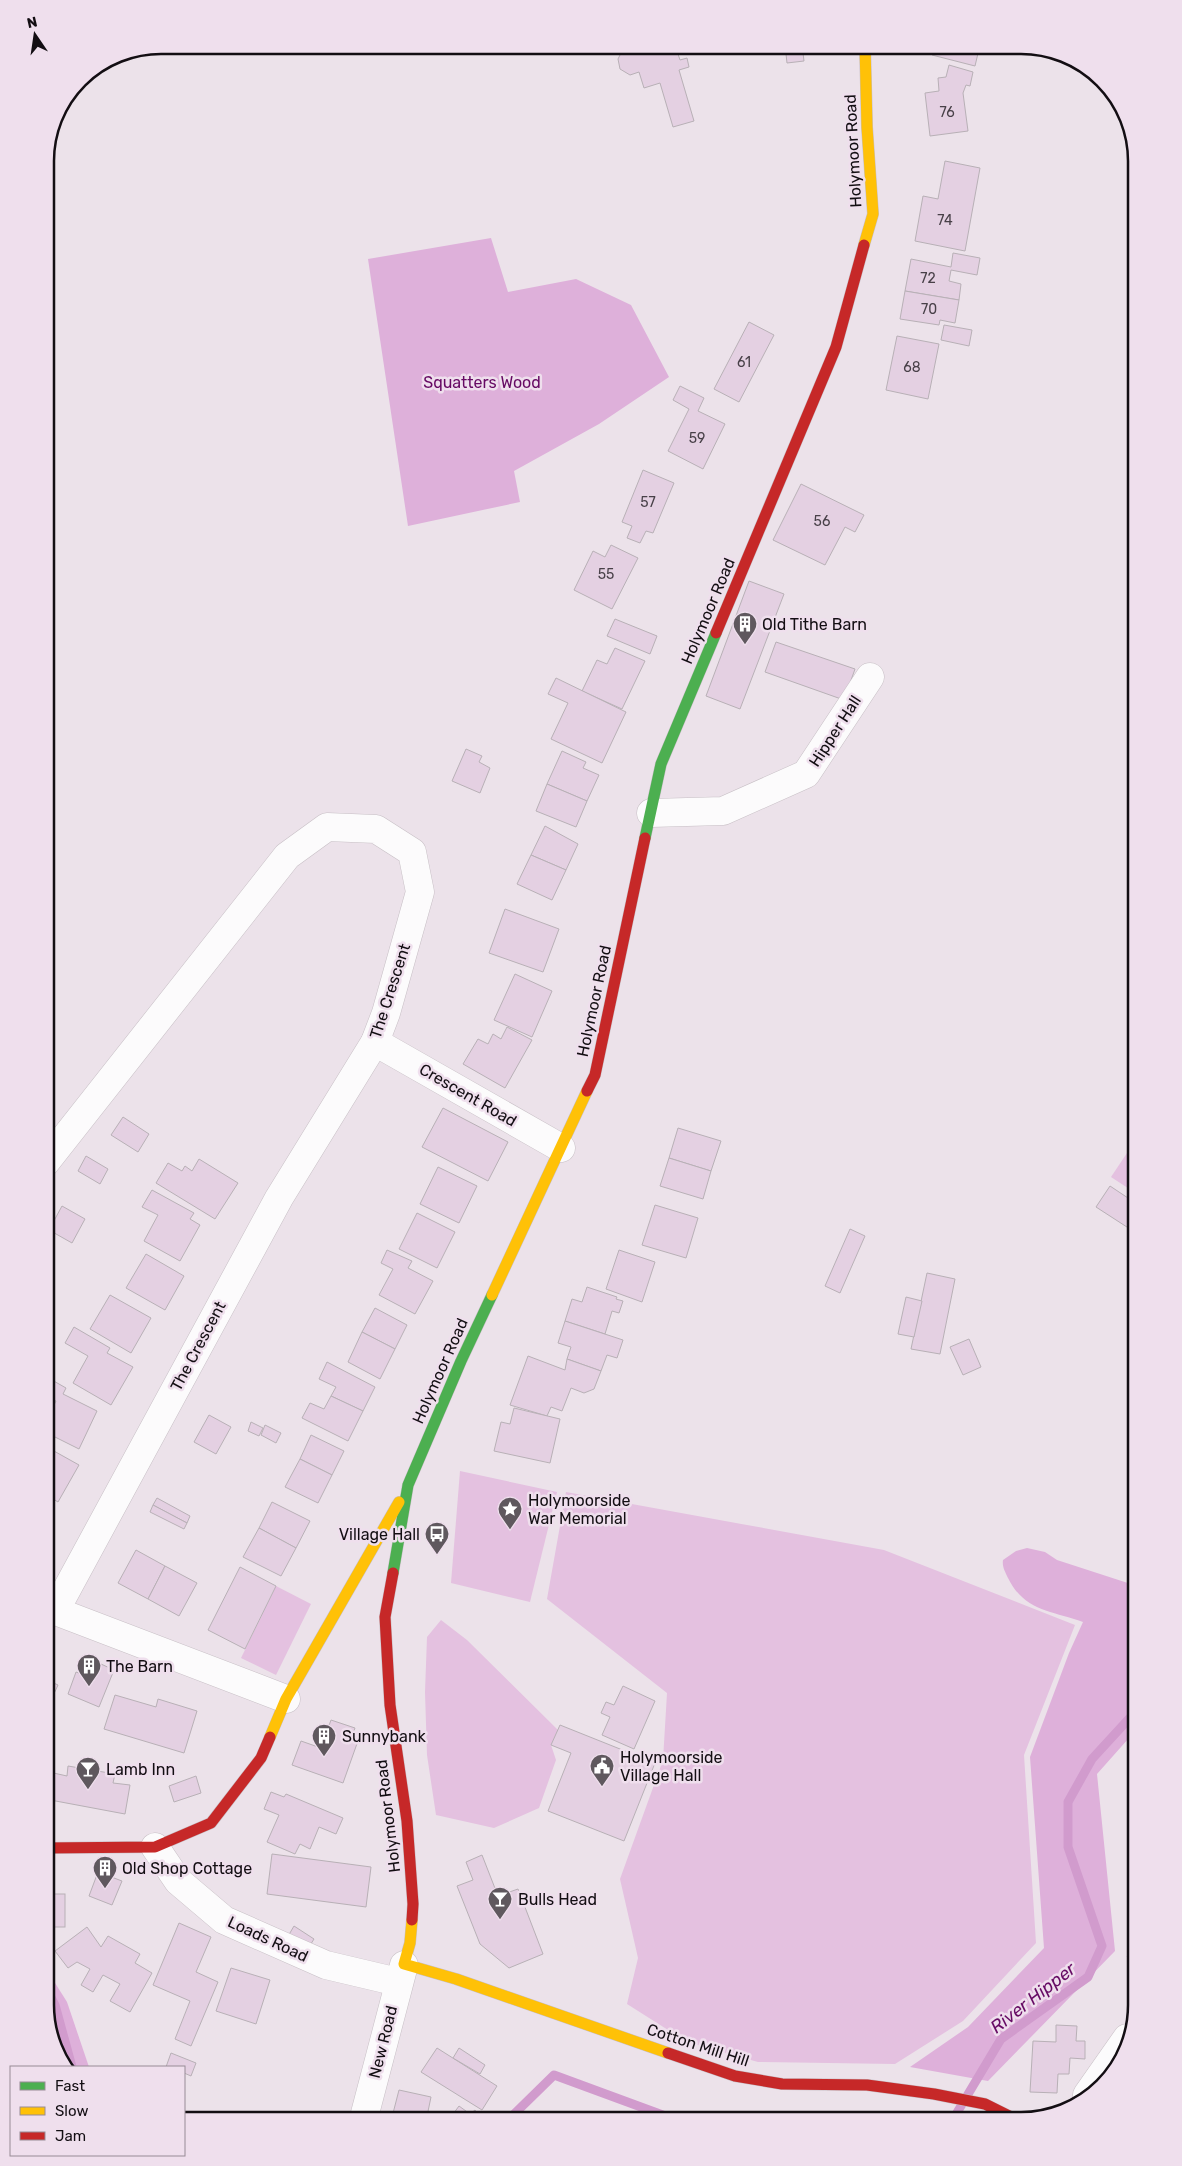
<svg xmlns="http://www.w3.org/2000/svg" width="1182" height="2166" font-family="Rubik,sans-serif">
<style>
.green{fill:#e4c1e0}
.forest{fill:#deb0da}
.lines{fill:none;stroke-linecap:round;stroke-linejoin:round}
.stream{stroke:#d19bcd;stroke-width:9}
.building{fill:#e4d0e2;stroke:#b8b0b6}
.street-casing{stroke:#c7bfc5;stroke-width:29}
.fast-casing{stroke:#c7bfc5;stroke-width:12}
.slow-casing{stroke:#c7bfc5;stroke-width:12}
.jam-casing{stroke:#c7bfc5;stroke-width:12}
.street{stroke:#fcfbfc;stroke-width:28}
.fast{stroke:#4caf50;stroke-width:11}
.slow{stroke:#ffc107;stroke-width:11}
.jam{stroke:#c62828;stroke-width:11}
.labels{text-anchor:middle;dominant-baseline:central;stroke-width:5;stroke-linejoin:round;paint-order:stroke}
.number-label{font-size:14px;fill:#484048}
.street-label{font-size:16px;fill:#130e13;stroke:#efdfed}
.park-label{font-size:16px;fill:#660963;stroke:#efdfed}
.poi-label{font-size:16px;fill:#130e13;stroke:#efdfed;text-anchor:start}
.water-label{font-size:18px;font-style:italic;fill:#670c65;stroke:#efdfed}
.rim{fill:none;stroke:#130e13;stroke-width:2.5}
</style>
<rect width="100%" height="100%" fill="#ece2ea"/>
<g class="green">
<path d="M1137,1138V1194L1111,1177Z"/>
<path d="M460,1471L557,1492L530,1602L451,1583Z"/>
<path d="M566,1492L884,1550L1075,1625L1024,1755L1036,1943L963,2021L895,2064L758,2062L687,2042L627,2004L638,1958L620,1879L663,1760L667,1693L547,1599Z"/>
<path d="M276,1586L311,1604L276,1675L241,1658Z"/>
<path d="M441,1620L467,1640L558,1730L551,1745L556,1760L539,1808L494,1828L436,1815L427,1755L425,1692L427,1637Z"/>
</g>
<g class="forest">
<path d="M491,238L508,292L576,279L631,305L669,377L599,424L514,471L520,502L408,526L368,259Z"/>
<path d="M1027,1548L1045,1552L1057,1560L1137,1586V1729L1097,1774L1115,1951L988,2081L910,2067L968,2027L1044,1948L1030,1757L1069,1653L1083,1622C1052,1611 1024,1611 1008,1578C1005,1571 1002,1567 1003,1560L1016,1551Z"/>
<path d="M45,1967L67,2002L89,2067H69L54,2050L45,2005Z"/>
</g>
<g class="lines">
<g class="stream">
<path d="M45,1986L55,2005L72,2067"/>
<path d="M507,2121L554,2075L679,2121"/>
<path d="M952,2121L1001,2039L1088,1977L1102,1946L1068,1847V1802L1092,1759L1137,1710"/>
</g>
</g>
<g class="building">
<path d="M636,45H675L680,60L687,58L689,67L679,70L694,121L673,127L660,83L644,88L639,72L630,75L620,69L618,59L623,49Z"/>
<path d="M785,45H802L804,61L787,63Z"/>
<path d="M934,45H974L973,48L979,49L975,66L932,55Z"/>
<path d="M949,65L973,72L970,86L966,85L963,93L968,131L930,136L925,93L939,91L938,78L946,77Z"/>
<path d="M945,161L980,168L965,251L915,241L923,196L938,199Z"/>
<path d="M953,253L980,258L977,275L951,270L949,281L961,284L959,300L905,291L911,259L951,267Z"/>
<path d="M905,291L959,300L955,323L940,320L939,325L900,319Z"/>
<path d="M749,322L774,335L739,402L714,389Z"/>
<path d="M944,325L972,330L969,346L941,340Z"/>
<path d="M897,336L939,344L928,399L886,390Z"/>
<path d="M680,386L704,398L698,411L725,424L703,469L668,451L689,409L673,400Z"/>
<path d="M643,470L674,483L653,533L646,531L640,543L627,538L632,526L622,522Z"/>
<path d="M801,484L864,515L855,532L845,527L825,565L773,540Z"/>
<path d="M611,545L638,558L612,609L574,590L593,551L605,557Z"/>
<path d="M749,581L784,594L740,709L706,696Z"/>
<path d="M615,619L657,636L650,654L607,636Z"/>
<path d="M776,642L855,669L844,700L765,672Z"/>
<path d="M615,648L645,661L622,709L582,691L597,660L607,664Z"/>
<path d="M556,678L626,712L602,763L551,739L568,703L548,694Z"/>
<path d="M466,749L482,756L479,762L490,768L480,793L452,781Z"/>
<path d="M562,751L586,762L583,768L599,775L587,801L547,784Z"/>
<path d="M547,784L587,801L576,827L536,811Z"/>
<path d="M545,826L578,844L566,870L531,855Z"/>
<path d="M531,855L566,870L552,900L517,884Z"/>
<path d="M505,909L559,929L543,972L489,953Z"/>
<path d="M515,974L552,991L532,1037L494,1020Z"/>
<path d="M507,1027L532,1040L505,1088L463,1064L478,1039L488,1044L493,1034L501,1039Z"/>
<path d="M443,1108L508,1142L488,1181L422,1147Z"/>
<path d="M123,1117L149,1134L138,1152L111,1135Z"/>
<path d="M678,1128L721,1141L711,1171L669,1158Z"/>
<path d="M86,1156L108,1169L100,1184L78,1171Z"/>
<path d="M669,1158L711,1171L703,1199L660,1186Z"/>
<path d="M199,1159L238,1183L215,1219L156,1183L168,1163L182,1171L185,1166L192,1171Z"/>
<path d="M438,1167L477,1186L459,1223L420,1204Z"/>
<path d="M1110,1186L1137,1204V1219L1130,1229L1096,1207Z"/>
<path d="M152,1190L194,1213L190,1219L200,1225L180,1261L144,1241L158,1215L142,1207Z"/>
<path d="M655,1205L698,1218L686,1258L642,1245Z"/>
<path d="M62,1206L85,1219L72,1243L49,1230Z"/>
<path d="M417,1213L455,1232L437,1268L399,1249Z"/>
<path d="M850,1229L865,1236L840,1293L825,1286Z"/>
<path d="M387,1250L412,1261L408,1268L433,1281L415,1314L379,1295L393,1269L381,1263Z"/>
<path d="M619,1250L655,1262L642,1302L606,1289Z"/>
<path d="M146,1254L184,1276L165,1310L126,1288Z"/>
<path d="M927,1273L955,1279L940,1354L911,1349Z"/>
<path d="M587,1287L617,1297L616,1299L623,1301L619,1313L612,1311L605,1334L565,1321L572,1299L582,1302Z"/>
<path d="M110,1295L151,1318L131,1353L90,1329Z"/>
<path d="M906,1297L922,1301L914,1337L898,1334Z"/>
<path d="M375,1308L407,1325L395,1349L362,1332Z"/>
<path d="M565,1321L623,1340L617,1358L607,1355L601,1371L567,1359L571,1347L558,1343Z"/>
<path d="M74,1327L110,1348L107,1353L133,1367L111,1405L73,1383L88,1356L65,1343Z"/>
<path d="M362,1332L395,1349L380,1379L348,1362Z"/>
<path d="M969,1339L981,1367L963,1375L950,1347Z"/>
<path d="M528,1356L565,1370L567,1359L601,1371L594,1389L584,1393L571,1388L562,1411L551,1407L547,1416L510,1405Z"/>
<path d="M327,1362L375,1387L363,1411L331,1396L336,1387L319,1379Z"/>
<path d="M45,1376L66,1388L63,1394L97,1411L79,1449L45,1432V1423L56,1401L45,1396Z"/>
<path d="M331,1396L363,1411L348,1441L302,1418L310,1403L324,1409Z"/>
<path d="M514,1408L560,1419L550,1463L494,1451L501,1422L510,1424Z"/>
<path d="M209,1415L231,1427L216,1454L194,1442Z"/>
<path d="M251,1422L263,1428L259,1436L248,1431Z"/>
<path d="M265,1425L281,1433L276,1443L261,1435Z"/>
<path d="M311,1435L344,1451L332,1475L300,1459Z"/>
<path d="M45,1446L79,1465L58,1502L45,1494Z"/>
<path d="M300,1459L332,1475L318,1503L285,1487Z"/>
<path d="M157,1498L190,1516L187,1523L153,1505Z"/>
<path d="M272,1502L310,1521L296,1548L259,1528Z"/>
<path d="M153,1505L187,1523L184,1529L150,1512Z"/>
<path d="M45,1510L52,1513L45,1526Z"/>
<path d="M259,1528L296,1548L281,1576L243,1557Z"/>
<path d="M136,1550L165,1566L148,1599L118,1583Z"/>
<path d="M165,1566L197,1583L179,1616L148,1599Z"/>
<path d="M240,1567L276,1586L245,1649L208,1630Z"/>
<path d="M101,1664L114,1670L99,1707L68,1694L76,1672L95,1679Z"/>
<path d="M45,1679L58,1685L45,1713Z"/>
<path d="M623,1686L655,1701L634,1749L602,1735L610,1717L601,1713L606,1702L614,1705Z"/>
<path d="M115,1695L156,1707L158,1699L197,1711L184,1753L104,1729Z"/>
<path d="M331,1720L355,1728L352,1736L359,1738L343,1783L292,1765L301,1741L321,1748Z"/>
<path d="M560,1725L655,1763L624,1841L548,1811L571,1753L551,1745Z"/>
<path d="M68,1766L115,1774L113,1783L130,1785L125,1814L45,1799L49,1772L67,1776Z"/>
<path d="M196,1776L201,1793L174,1802L169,1786Z"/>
<path d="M1137,1787V1816L1131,1815Z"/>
<path d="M271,1792L284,1797L286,1794L343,1818L336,1834L319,1827L310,1849L300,1844L295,1854L267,1842L279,1815L264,1809Z"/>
<path d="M272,1854L371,1867L366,1907L267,1894Z"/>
<path d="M482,1855L498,1896L518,1889L543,1954L509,1968L480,1944L457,1886L473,1880L466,1862Z"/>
<path d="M98,1872L122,1881L112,1905L89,1896Z"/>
<rect x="45" y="1894" width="20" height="33"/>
<path d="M179,1923L211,1937L196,1972L218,1982L191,2046L175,2039L190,2001L153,1985Z"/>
<path d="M294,1926L314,1939L307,1950L287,1938Z"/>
<path d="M87,1927L101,1947L108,1936L140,1954L135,1963L152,1973L130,2012L110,2001L120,1984L103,1975L93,1992L81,1985L90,1969L77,1962L68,1968L55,1951Z"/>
<path d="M1137,1943V1964L1127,1957Z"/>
<path d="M231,1968L270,1980L256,2024L216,2011Z"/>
<path d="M1056,2025L1077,2026L1076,2041H1085V2059L1070,2058L1069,2074H1058L1057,2093L1030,2092L1033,2041L1056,2042Z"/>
<path d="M437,2048L497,2086L482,2110L421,2072Z"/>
<path d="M459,2048L485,2065L480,2074L453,2058Z"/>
<path d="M171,2053L196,2063L191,2076L184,2073V2067H166Z"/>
<path d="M399,2090L431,2097L426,2121H391Z"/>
<path d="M459,2106L470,2114L475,2110L483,2121H448Z"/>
</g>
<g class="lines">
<defs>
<g id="street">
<path d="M651,813L723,811L806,774L870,677"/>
<path d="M375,1042L561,1148"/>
<path d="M45,1163L287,856L327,827L376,829L412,852L420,892L386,1013L375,1042L279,1198L55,1611"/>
<path d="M45,1607L286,1699"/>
<path d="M155,1847L178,1881L224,1920L326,1965L398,1982"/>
<path d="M1087,2095L1127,2038"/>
<path d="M363,2121L404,1965"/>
</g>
<g id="fast">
<path d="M645,838L661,764L716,633"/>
<path d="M393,1573L408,1485L461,1361L492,1295"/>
</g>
<g id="slow">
<path d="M864,245L873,214L867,127L865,45"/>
<path d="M492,1295L587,1091"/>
<path d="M270,1737L286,1699L399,1502"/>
<path d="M412,1920L410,1943L404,1964L456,1979L668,2053"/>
</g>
<g id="jam">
<path d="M716,633L836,347L864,245"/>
<path d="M587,1091L595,1075L645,838"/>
<path d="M393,1573L385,1617L390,1705L407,1821L413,1904L412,1920"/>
<path d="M45,1848L155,1847L211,1823L261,1758L270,1737"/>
<path d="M668,2053L735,2076L782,2084L867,2085L934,2094L985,2104L1019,2121"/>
</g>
</defs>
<use href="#street" class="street-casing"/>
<use href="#fast" class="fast-casing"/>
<use href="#slow" class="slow-casing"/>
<use href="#jam" class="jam-casing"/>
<use href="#street" class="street"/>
<use href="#fast" class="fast"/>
<use href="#slow" class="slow"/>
<use href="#jam" class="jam"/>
</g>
<defs>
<symbol id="building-pin" viewBox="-11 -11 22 30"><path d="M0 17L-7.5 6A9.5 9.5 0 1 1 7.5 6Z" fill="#5f585e" stroke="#efdfed"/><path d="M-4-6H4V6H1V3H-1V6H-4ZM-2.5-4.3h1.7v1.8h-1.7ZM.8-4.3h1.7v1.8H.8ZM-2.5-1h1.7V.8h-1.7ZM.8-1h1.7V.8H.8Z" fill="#fff"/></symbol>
<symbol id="sight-pin" viewBox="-11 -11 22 30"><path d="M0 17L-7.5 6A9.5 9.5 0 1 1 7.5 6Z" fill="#5f585e" stroke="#efdfed"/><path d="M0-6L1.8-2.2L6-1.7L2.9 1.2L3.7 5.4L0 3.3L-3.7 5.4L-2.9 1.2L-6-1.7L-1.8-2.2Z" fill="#fff"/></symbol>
<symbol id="bus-pin" viewBox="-11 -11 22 30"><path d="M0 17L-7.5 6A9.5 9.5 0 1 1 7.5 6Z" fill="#5f585e" stroke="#efdfed"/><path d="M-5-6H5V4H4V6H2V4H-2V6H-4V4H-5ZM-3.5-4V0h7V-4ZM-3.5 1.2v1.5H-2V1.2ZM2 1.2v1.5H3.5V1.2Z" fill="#fff"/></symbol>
<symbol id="civic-pin" viewBox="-11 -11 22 30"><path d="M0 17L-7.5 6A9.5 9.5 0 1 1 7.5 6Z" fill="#5f585e" stroke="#efdfed"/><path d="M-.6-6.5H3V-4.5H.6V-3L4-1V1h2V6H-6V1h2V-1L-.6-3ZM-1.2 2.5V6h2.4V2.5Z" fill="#fff"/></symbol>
<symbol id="bar-pin" viewBox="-11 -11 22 30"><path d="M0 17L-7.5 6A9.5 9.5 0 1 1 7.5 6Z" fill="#5f585e" stroke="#efdfed"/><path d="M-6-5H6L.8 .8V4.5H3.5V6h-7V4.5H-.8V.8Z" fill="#fff"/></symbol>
</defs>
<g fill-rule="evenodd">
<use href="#building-pin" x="731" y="610" width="28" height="38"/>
<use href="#sight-pin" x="496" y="1495" width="28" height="38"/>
<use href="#bus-pin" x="423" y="1520" width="28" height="38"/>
<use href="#building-pin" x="75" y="1652" width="28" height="38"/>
<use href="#building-pin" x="310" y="1722" width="28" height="38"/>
<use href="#civic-pin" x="588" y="1752" width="28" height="38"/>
<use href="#bar-pin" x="74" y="1755" width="28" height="38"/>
<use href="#building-pin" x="91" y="1854" width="28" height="38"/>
<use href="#bar-pin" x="486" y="1885" width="28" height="38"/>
</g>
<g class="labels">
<g class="number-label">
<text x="947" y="112">76</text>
<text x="945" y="220">74</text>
<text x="928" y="278">72</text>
<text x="929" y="309">70</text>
<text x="744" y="362">61</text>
<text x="912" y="367">68</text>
<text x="697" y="438">59</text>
<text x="648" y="502">57</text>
<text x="822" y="521">56</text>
<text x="606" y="574">55</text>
</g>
<g class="street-label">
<text transform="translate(853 151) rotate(-93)">Holymoor Road</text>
<text transform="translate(708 611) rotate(-67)">Holymoor Road</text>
<text transform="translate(835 731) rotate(-57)">Hipper Hall</text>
<text transform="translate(390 991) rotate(-72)">The Crescent</text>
<text transform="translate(594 1001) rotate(-78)">Holymoor Road</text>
<text transform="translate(468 1095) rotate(30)">Crescent Road</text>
<text transform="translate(198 1346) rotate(-62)">The Crescent</text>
<text transform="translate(440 1371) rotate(-66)">Holymoor Road</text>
<text transform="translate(388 1816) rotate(-97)">Holymoor Road</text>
<text transform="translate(268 1939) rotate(25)">Loads Road</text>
<text transform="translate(383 2042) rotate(-76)">New Road</text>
<text transform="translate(698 2045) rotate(18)">Cotton Mill Hill</text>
</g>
<g class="park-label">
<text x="482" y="382">Squatters Wood</text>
</g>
<g class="poi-label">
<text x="762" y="624">Old Tithe Barn</text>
<text x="528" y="1500">Holymoorside<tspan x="528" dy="18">War Memorial</tspan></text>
<text x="420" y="1534" text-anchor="end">Village Hall</text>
<text x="106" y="1666">The Barn</text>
<text x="342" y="1736">Sunnybank</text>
<text x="620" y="1757">Holymoorside<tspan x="620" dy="18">Village Hall</tspan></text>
<text x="106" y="1769">Lamb Inn</text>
<text x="122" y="1868">Old Shop Cottage</text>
<text x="518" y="1899">Bulls Head</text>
</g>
<g class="water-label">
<text transform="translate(1033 1998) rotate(-38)">River Hipper</text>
</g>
</g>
<path d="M0 0H1182V2166H0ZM161 54H1021A107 107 0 0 1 1128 161V2005A107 107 0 0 1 1021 2112H161A107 107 0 0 1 54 2005V161A107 107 0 0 1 161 54Z" fill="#efdfed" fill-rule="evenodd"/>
<path class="rim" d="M161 54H1021A107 107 0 0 1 1128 161V2005A107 107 0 0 1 1021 2112H161A107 107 0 0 1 54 2005V161A107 107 0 0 1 161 54Z"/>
<rect x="10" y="2066" width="175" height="90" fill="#efdfed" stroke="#978b96"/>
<rect x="20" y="2082" width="25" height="8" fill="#4caf50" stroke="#978b96"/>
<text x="55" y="2091" font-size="15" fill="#130e13">Fast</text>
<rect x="20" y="2107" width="25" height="8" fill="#ffc107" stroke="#978b96"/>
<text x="55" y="2116" font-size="15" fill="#130e13">Slow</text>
<rect x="20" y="2132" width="25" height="8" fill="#c62828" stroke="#978b96"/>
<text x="55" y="2141" font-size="15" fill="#130e13">Jam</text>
<g transform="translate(35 35) rotate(347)" stroke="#efdfed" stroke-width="4" paint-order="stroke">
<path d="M0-4L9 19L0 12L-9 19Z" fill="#130e13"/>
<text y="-8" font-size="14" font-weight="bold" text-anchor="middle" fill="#130e13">N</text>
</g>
</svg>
